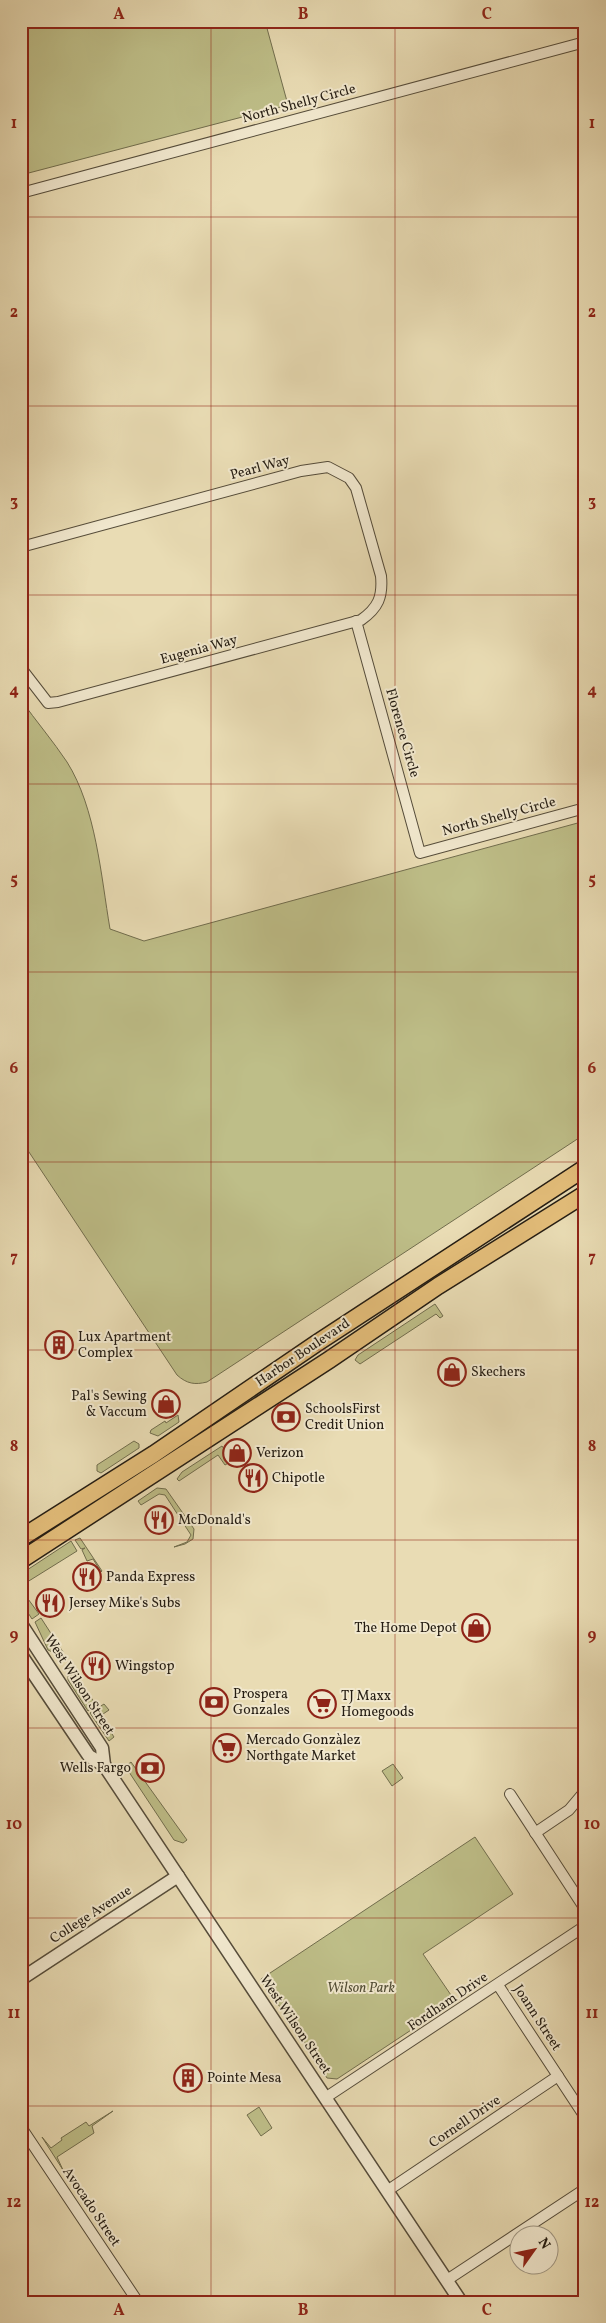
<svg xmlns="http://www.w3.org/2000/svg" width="606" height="2323" font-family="Vollkorn,serif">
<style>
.green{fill:#bebe88;stroke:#716d4d}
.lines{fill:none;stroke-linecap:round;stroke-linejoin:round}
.minor-casing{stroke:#554c3a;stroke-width:12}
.tertiary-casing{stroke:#554c3a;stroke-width:15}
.primary-casing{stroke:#241c12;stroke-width:19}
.minor{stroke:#f1e8ce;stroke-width:10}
.tertiary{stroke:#f1e8ce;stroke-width:12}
.primary{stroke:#e4be7a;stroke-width:16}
.grid{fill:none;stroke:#8f2418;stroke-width:1;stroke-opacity:0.55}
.labels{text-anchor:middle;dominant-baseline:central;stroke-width:4;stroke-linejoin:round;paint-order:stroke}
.street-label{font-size:14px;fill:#241c12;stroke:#f1e8ce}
.poi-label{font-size:14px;fill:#241c12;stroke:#f1e8ce;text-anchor:start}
.park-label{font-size:14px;font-style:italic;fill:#524d35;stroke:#f1e8ce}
.neatline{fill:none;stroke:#8f2418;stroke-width:2}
.grid-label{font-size:16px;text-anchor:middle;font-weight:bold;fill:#8f2418}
</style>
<rect width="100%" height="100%" fill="#e9dcb4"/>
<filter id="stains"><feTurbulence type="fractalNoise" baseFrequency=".004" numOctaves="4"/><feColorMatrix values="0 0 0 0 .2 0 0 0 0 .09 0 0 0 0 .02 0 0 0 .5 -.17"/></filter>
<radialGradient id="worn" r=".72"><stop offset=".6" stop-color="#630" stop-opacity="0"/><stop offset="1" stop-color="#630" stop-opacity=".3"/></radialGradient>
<g class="green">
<path d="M21,21H265L288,105L21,175Z"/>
<path d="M21,700C36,721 53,741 67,762C96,808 101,876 110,929L144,941L585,821V1134L207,1382C195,1385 187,1384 177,1375L21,1140Z"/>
<path d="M435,1304L443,1316L440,1318L436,1314L360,1364L355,1360L358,1355Z"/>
<path d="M178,1415L179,1422L158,1436L150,1433L151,1430L165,1421L166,1423Z"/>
<path d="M134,1441L139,1444V1448L101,1473L97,1471V1465Z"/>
<path d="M222,1446L232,1461L225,1465L218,1455L179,1481L177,1479L182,1472Z"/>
<path d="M157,1488L166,1489L194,1529L193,1539L185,1544L174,1547L187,1542L191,1535L165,1495L159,1494L141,1505L138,1501Z"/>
<path d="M80,1538L102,1571L101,1572L93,1559L87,1561L82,1550L85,1548L81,1549L75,1540Z"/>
<path d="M71,1541L77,1551L24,1584L23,1592L39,1614L32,1619L21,1602V1574Z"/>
<path d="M41,1618L63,1652L59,1655L48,1650L35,1622Z"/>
<path d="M74,1672L96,1705L88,1711L68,1680V1676Z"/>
<path d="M104,1704L109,1710L100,1716L114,1737L109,1741L90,1713Z"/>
<path d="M131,1762L187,1840L183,1843L174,1840L127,1769L126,1766Z"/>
<path d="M393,1764L403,1778L392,1786L382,1771Z"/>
<path d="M475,1837L513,1894L423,1954L455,2001L337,2079L327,2078L309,2052L302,2036L289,2015L271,1998L261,1979Z"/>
<path d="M259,2107L272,2128L261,2136L247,2115Z"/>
<path d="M113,2111L92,2126L94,2133L57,2157L63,2170L42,2137L51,2148L62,2140L61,2138L86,2122L89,2126Z"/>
</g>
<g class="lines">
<defs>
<g id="minor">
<path d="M21,193L585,42"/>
<path d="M21,547L301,471L328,467L349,478L356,488L381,576C383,597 378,608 361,620L58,702L48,703L21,668"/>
<path d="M356,621L420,853L585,808"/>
<path d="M510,1794L585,1909"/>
<path d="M535,1833L569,1810L585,1791"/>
<path d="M498,1985L585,2117"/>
<path d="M325,2098L585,1926"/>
<path d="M21,2127L138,2302"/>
<path d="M387,2191L558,2076"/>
<path d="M447,2280L585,2189"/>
</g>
<g id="tertiary">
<path d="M21,1624L102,1748L104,1765"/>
<path d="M21,1655L89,1756L104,1765L461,2302"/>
<path d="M21,1979L178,1876"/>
</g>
<g id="primary">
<path d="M21,1538L154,1454L317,1343L585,1168"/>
<path d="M21,1560L329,1360L438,1286L585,1194"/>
</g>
</defs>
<use href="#minor" class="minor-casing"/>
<use href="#tertiary" class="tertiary-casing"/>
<use href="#primary" class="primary-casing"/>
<use href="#minor" class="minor"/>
<use href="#tertiary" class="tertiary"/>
<use href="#primary" class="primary"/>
</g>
<path class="grid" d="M211,21V2302M395,21V2302M21,217H585M21,406H585M21,595H585M21,784H585M21,972H585M21,1162H585M21,1350H585M21,1540H585M21,1728H585M21,1918H585M21,2106H585"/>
<defs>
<symbol id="building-ring" viewBox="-11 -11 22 22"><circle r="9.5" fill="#f1e8ce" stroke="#8f2418" stroke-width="1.5"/><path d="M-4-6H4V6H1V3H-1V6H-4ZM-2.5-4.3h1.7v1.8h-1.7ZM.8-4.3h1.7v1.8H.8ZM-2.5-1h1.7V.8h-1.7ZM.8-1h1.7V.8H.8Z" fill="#8f2418"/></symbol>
<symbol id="shop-ring" viewBox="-11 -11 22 22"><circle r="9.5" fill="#f1e8ce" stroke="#8f2418" stroke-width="1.5"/><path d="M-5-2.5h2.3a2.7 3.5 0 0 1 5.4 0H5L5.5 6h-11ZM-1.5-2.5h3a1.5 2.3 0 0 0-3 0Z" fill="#8f2418"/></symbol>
<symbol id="bank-ring" viewBox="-11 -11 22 22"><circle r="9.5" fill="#f1e8ce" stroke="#8f2418" stroke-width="1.5"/><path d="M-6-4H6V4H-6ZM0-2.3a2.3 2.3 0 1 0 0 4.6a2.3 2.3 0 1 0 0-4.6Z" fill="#8f2418"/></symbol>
<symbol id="restaurant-ring" viewBox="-11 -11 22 22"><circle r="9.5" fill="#f1e8ce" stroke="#8f2418" stroke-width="1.5"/><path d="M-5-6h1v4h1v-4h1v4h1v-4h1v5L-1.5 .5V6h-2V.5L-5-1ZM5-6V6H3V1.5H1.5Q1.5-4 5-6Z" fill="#8f2418"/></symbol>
<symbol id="supermarket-ring" viewBox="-11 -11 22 22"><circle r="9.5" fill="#f1e8ce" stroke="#8f2418" stroke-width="1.5"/><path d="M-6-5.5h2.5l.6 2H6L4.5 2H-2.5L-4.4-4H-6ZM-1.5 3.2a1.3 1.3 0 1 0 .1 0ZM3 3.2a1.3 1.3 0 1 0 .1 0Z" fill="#8f2418"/></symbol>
</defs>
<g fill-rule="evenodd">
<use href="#building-ring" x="43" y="1329" width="32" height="32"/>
<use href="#shop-ring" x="436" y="1356" width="32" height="32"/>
<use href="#shop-ring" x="150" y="1388" width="32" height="32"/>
<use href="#bank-ring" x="270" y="1401" width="32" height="32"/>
<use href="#shop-ring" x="221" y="1437" width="32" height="32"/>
<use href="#restaurant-ring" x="237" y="1462" width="32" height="32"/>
<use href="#restaurant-ring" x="143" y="1504" width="32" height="32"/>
<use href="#restaurant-ring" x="71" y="1561" width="32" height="32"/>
<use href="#restaurant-ring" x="34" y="1587" width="32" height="32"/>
<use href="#shop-ring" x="460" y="1612" width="32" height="32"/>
<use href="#restaurant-ring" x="80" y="1650" width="32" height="32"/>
<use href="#bank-ring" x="198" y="1686" width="32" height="32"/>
<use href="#supermarket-ring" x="306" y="1688" width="32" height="32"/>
<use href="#supermarket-ring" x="211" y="1732" width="32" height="32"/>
<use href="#bank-ring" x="134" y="1752" width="32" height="32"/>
<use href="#building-ring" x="172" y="2062" width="32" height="32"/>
</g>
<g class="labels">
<g class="street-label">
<text transform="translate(299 104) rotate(-15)">North Shelly Circle</text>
<text transform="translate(260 468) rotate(-15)">Pearl Way</text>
<text transform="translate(199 650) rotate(-15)">Eugenia Way</text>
<text transform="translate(402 733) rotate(74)">Florence Circle</text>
<text transform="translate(499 817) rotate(-15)">North Shelly Circle</text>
<text transform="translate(303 1353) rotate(-34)">Harbor Boulevard</text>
<text transform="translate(79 1685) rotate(57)">West Wilson Street</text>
<text transform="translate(91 1915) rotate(-33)">College Avenue</text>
<text transform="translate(448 2002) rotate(-34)">Fordham Drive</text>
<text transform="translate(537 2018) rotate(57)">Joann Street</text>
<text transform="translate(295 2025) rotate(56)">West Wilson Street</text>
<text transform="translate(465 2122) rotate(-34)">Cornell Drive</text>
<text transform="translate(91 2207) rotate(56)">Avocado Street</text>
</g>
<g class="poi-label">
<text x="78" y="1337">Lux Apartment<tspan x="78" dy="16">Complex</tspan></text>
<text x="471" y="1372">Skechers</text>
<text x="147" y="1396" text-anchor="end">Pal's Sewing<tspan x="147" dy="16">&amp; Vaccum</tspan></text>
<text x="305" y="1409">SchoolsFirst<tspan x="305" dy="16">Credit Union</tspan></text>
<text x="256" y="1453">Verizon</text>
<text x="272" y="1478">Chipotle</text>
<text x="178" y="1520">McDonald's</text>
<text x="106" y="1577">Panda Express</text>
<text x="69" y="1603">Jersey Mike's Subs</text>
<text x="457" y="1628" text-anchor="end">The Home Depot</text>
<text x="115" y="1666">Wingstop</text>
<text x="233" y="1694">Prospera<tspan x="233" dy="16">Gonzales</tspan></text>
<text x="341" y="1696">TJ Maxx<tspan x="341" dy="16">Homegoods</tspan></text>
<text x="246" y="1740">Mercado Gonzàlez<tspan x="246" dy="16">Northgate Market</tspan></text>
<text x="131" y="1768" text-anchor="end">Wells Fargo</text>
<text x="207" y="2078">Pointe Mesa</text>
</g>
<g class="park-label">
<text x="361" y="1988">Wilson Park</text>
</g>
</g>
<rect width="606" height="2323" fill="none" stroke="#e9dcb4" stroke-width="55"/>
<g transform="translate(534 2250) rotate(57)"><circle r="24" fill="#f1e8ce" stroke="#9f9683"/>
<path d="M0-4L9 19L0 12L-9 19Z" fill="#8f2418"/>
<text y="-8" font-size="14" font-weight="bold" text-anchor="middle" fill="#241c12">N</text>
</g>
<rect x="28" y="28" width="550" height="2268" class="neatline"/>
<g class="grid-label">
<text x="119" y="19">A</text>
<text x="303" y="19">B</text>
<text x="487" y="19">C</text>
<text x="14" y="128">1</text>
<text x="592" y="128">1</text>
<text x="14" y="317">2</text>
<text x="592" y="317">2</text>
<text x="14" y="506">3</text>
<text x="592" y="506">3</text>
<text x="14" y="695">4</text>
<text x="592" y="695">4</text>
<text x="14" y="884">5</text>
<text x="592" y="884">5</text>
<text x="14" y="1073">6</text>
<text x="592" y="1073">6</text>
<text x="14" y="1262">7</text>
<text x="592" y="1262">7</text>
<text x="14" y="1451">8</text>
<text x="592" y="1451">8</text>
<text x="14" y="1640">9</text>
<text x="592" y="1640">9</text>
<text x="14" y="1829">10</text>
<text x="592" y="1829">10</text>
<text x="14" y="2018">11</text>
<text x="592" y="2018">11</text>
<text x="14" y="2207">12</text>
<text x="592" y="2207">12</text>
<text x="119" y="2315">A</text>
<text x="303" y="2315">B</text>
<text x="487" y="2315">C</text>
</g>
<rect width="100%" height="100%" filter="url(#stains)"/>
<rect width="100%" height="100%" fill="url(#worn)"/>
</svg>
